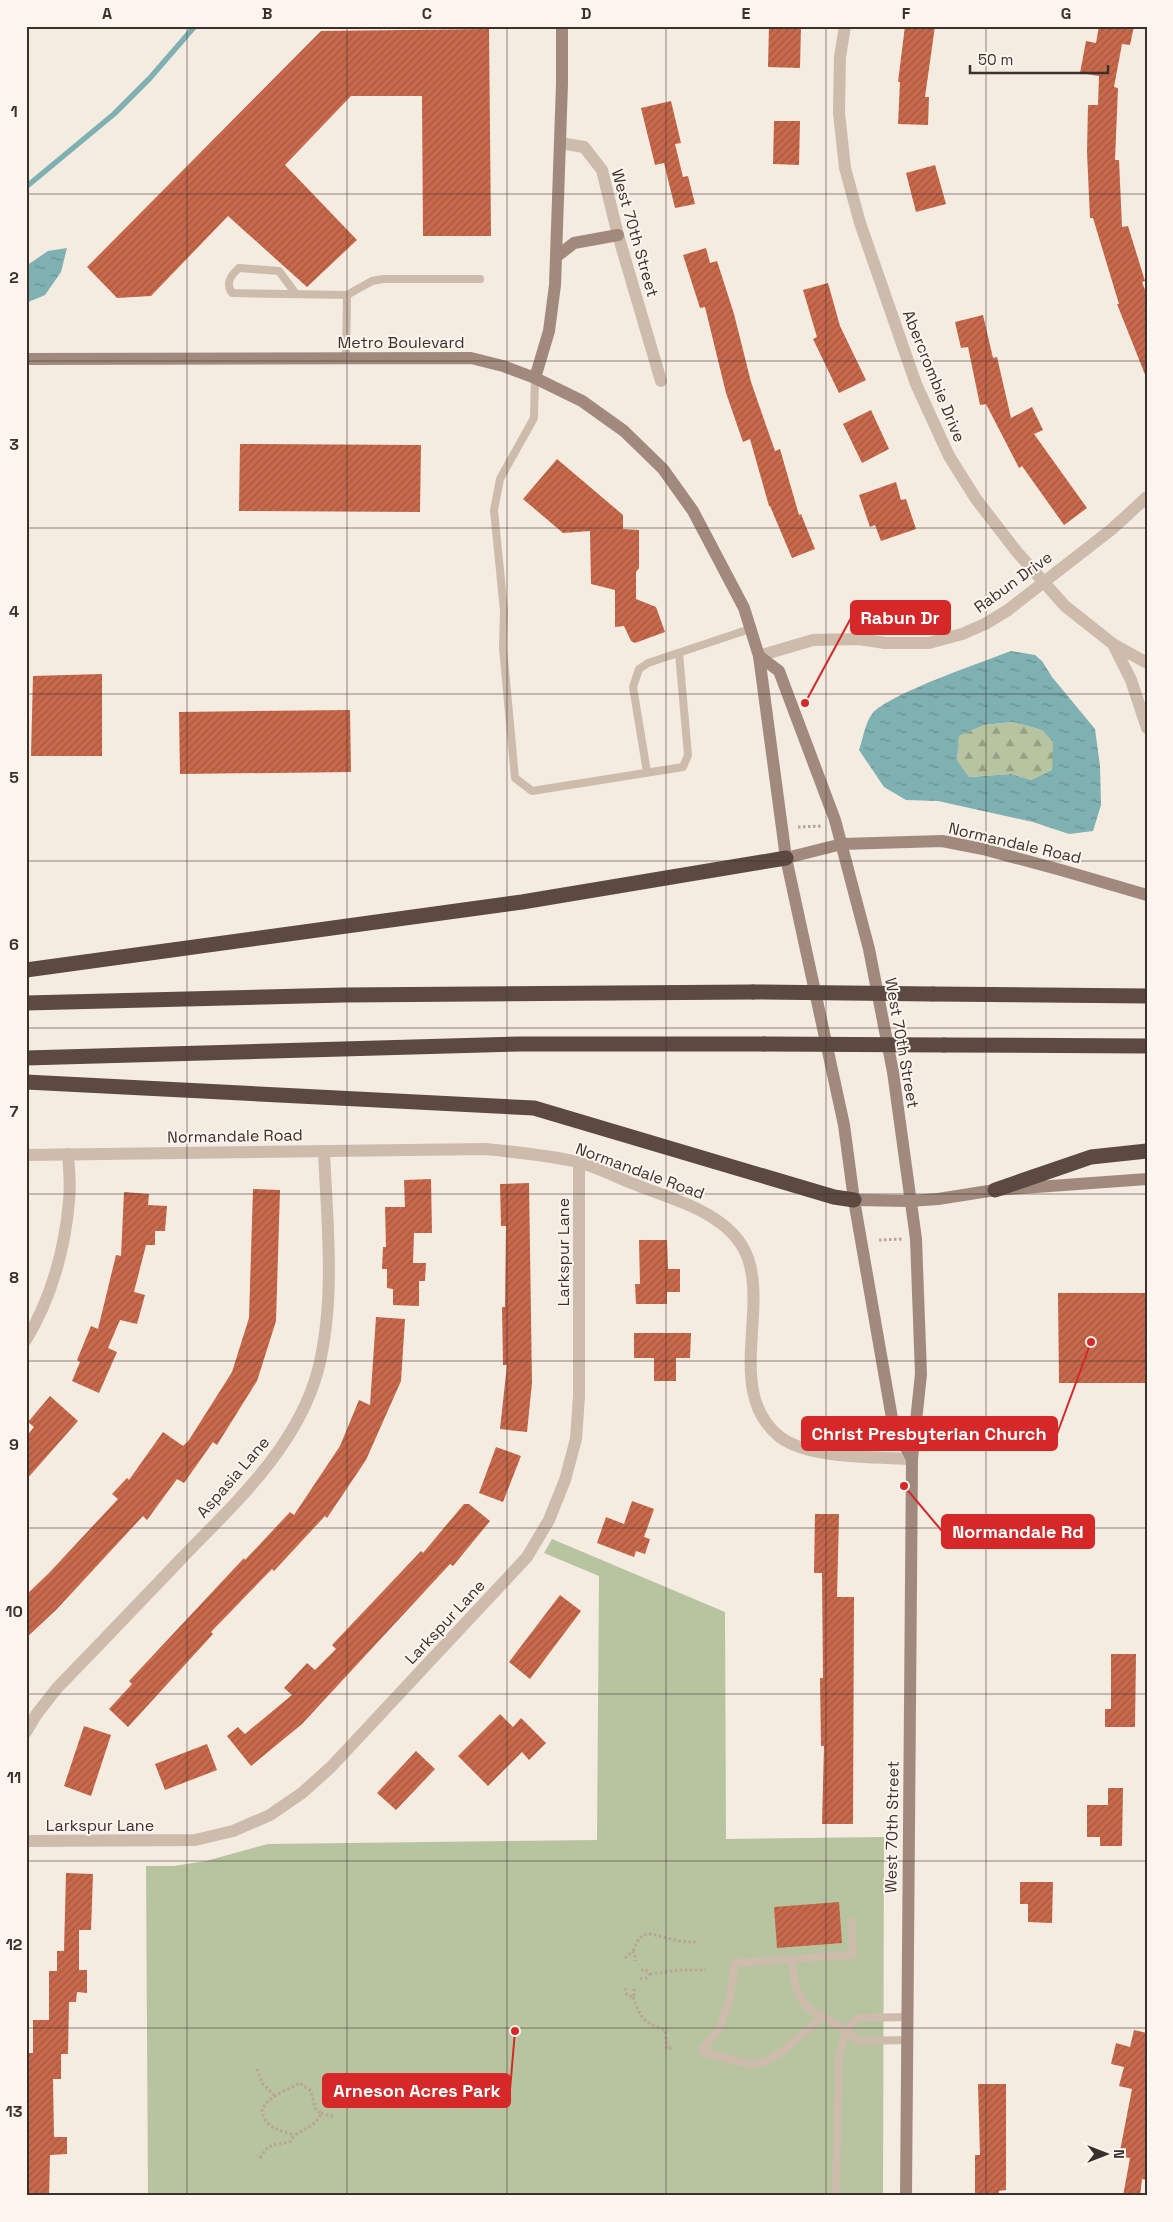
<svg xmlns="http://www.w3.org/2000/svg" width="1173" height="2222" font-family="'Space Grotesk',sans-serif">
<style>
.forest{fill:url(#forest-firs)}
.green{fill:#b8c4a0}
.water{fill:url(#water-ripples);fill-rule:evenodd}
.lines{fill:none;stroke-linecap:round;stroke-linejoin:round}
.stream{stroke:#7fb0b2;stroke-width:5.5}
.building{fill:url(#building-hatch)}
.path{stroke:#b9a596;stroke-width:3;stroke-dasharray:2.5 2.5;stroke-linecap:butt}
.lane{stroke:#cdbbac;stroke-width:8}
.street{stroke:#cdbbac;stroke-width:12}
.secondary{stroke:#a18a7d;stroke-width:12}
.highway{stroke:#5c4a42;stroke-width:15}
.highway-bridge{stroke:#5c4a42;stroke-width:15}
.grid{fill:none;stroke:#3b302b;stroke-width:1;stroke-opacity:0.55}
.labels{text-anchor:middle;dominant-baseline:central;stroke-width:4;stroke-linejoin:round;paint-order:stroke}
.street-label{font-size:16px;fill:#3b302b;stroke:#fbf5ee}
.leader{fill:none;stroke:#d62828;stroke-width:2}
.callout-dot{fill:#d62828;stroke:#fbf5ee;stroke-width:2}
.callout{fill:#d62828;stroke:#d62828;stroke-width:2}
.callout-label{font-size:18px;text-anchor:middle;font-weight:bold;fill:#fff}
.neatline{fill:none;stroke:#3b302b;stroke-width:2}
.grid-label{font-size:16px;text-anchor:middle;font-weight:bold;fill:#3b302b}
</style>
<defs>
<pattern id="forest-firs" width="22" height="20" patternUnits="userSpaceOnUse" patternTransform="scale(1.25)"><rect width="22" height="20" fill="#b8c4a0"/><path d="M5 1l3.5 6h-7zM16 11l3.5 6h-7z" fill="#97a083"/></pattern>
<pattern id="water-ripples" width="26" height="14" patternUnits="userSpaceOnUse" patternTransform="scale(1.25)"><rect width="26" height="14" fill="#7fb0b2"/><path d="M2 4q2-2 4 0t4 0M15 11q2-2 4 0t4 0" fill="none" stroke="#699091"/></pattern>
<pattern id="building-hatch" width="6" height="6" patternUnits="userSpaceOnUse" patternTransform="scale(1.25)"><rect width="6" height="6" fill="#c8694b"/><path d="M-1 1l2-2M0 6l6-6M5 7l2-2" fill="none" stroke="#a4573f"/></pattern>
</defs>
<rect width="100%" height="100%" fill="#f4ebe1"/>
<path class="forest" d="M1013,722L1042,730L1054,742L1052,770L1031,780L1011,774L969,777L957,760L959,736L984,725Z"/>
<path class="green" d="M552,1539L725,1612L726,1839L884,1837L883,2196H148L146,1866H174L206,1861L268,1844L597,1840L599,1576L544,1553Z"/>
<g class="water">
<path d="M67,248L61,272L45,295L26,303V266L48,251Z"/>
<path d="M1011,651L1035,655L1042,661L1052,677L1095,729L1100,766L1101,805L1093,831L1069,834L1033,822L938,801L906,800L884,787L859,750C863,739 865,723 872,714C888,694 983,662 1011,651ZM1013,722L1042,730L1053,742L1052,770L1031,780L1011,774L969,777L957,760L959,736L984,725Z"/>
</g>
<g class="lines">
<path class="stream" d="M26,187L114,114L150,78L195,26"/>
</g>
<g class="building">
<path d="M769,26H801L800,68L768,67Z"/>
<path d="M905,26H935L925,97H929L928,125L898,124L900,82H898Z"/>
<path d="M1099,26H1134L1130,45L1122,44L1114,87L1118,88L1115,160H1119L1122,227L1128,226L1145,281L1142,282L1147,295L1146,377L1117,304H1119L1093,218H1090L1087,152L1088,105H1098L1099,76L1080,73L1086,41L1096,43Z"/>
<path d="M489,29L491,236H423L422,96H351L285,165L357,240L307,287L228,216L151,296L117,298L87,267L321,31Z"/>
<path d="M671,101L681,143L675,144L683,177L688,176L695,204L675,208L664,163L655,165L641,108Z"/>
<path d="M774,121H800L799,165L773,164Z"/>
<path d="M935,165L946,204L916,212L906,173Z"/>
<path d="M706,248L710,263L717,261L734,314L751,382L775,451L780,449L799,515L801,514L815,549L792,558L770,506H769L750,439L743,442L726,393L705,307L700,308L683,255Z"/>
<path d="M828,283L840,326L866,380L839,393L813,339L817,337L803,290Z"/>
<path d="M983,315L993,358L997,357L1011,418L1032,407L1043,430L1034,434L1087,508L1064,525L1022,466L1019,468L986,404L980,405L968,347L961,348L955,322Z"/>
<path d="M871,410L889,449L862,463L843,424Z"/>
<path d="M240,444L421,445L420,512L239,511Z"/>
<path d="M557,459L623,515V529L639,530V568L636,572V599L656,607L665,632L635,643L631,641L624,626L615,627V590L591,584L590,531L563,533L523,499Z"/>
<path d="M896,482L901,500L906,499L916,529L881,541L875,525L870,527L859,495Z"/>
<path d="M102,674V756H31L33,676Z"/>
<path d="M350,710L351,772L180,774L179,712Z"/>
<path d="M431,1179L432,1233H414L413,1263H426L425,1281H419V1306L393,1305V1289L387,1288V1269H382L383,1247H386L385,1207H405L404,1180Z"/>
<path d="M529,1183L532,1383L527,1432L500,1429L507,1365H503L502,1307H505L506,1226H501L500,1184Z"/>
<path d="M253,1189L280,1190L276,1321L257,1381L217,1445L213,1442L184,1483L177,1479L147,1520L143,1516L56,1610L26,1638V1595L49,1573L118,1499L112,1494L127,1478L129,1480L163,1432L183,1446L189,1440L232,1372L249,1318Z"/>
<path d="M124,1192L149,1194L148,1205L167,1206L165,1231H155V1245H146L134,1292L145,1295L137,1324L120,1320L108,1348L117,1352L99,1393L72,1381L80,1362L77,1360L91,1326L98,1329L116,1255L121,1256Z"/>
<path d="M639,1240H667L668,1269H680V1292H667V1304H636L635,1284H640Z"/>
<path d="M1058,1293H1147V1383H1059Z"/>
<path d="M376,1317L405,1319L401,1381L366,1460L327,1518L325,1516L274,1571L272,1569L211,1632L213,1634L128,1727L109,1709L132,1684L129,1681L244,1558L245,1560L290,1512L294,1515L340,1446L359,1400L370,1405Z"/>
<path d="M634,1333H691L690,1358H676V1381H654V1358H634Z"/>
<path d="M50,1396L78,1421L26,1480V1437L34,1427L28,1422Z"/>
<path d="M496,1447L521,1456L503,1502L479,1493Z"/>
<path d="M632,1501L654,1509L644,1537L650,1539L645,1554L636,1551L634,1557L597,1543L606,1517L624,1524Z"/>
<path d="M464,1504H469L490,1521L453,1566L450,1564L302,1724L251,1766L227,1736L238,1727L245,1734L292,1695L284,1688L307,1663L315,1670L336,1649L332,1645L421,1551L423,1553Z"/>
<path d="M815,1514H839L837,1597H854L853,1824H822L824,1746H821L820,1678H823L822,1573H814Z"/>
<path d="M560,1595L581,1611L530,1679L509,1662Z"/>
<path d="M1111,1654H1136L1135,1727H1105V1709H1111Z"/>
<path d="M500,1714L513,1727L521,1718L546,1743L529,1760L522,1752L488,1786L458,1756Z"/>
<path d="M84,1726L111,1735L91,1796L64,1786Z"/>
<path d="M207,1744L217,1770L165,1790L155,1764Z"/>
<path d="M416,1751L435,1769L396,1810L377,1793Z"/>
<path d="M1108,1788H1123L1122,1846H1100V1837H1087V1805H1108Z"/>
<path d="M66,1873L93,1874L91,1930H79V1970H87V1993L77,1992L76,2002H69L68,2054H61V2079H53L54,2137H67V2154L50,2155L49,2196H26V2053H33V2020H49V1971H57V1951H64Z"/>
<path d="M1020,1882H1053L1052,1923L1028,1922V1904H1020Z"/>
<path d="M839,1902L842,1943L777,1948L774,1907Z"/>
<path d="M1134,2030L1147,2033V2180L1142,2179L1140,2196H1123L1130,2158L1119,2156L1132,2089L1119,2086L1124,2067L1111,2064L1116,2043L1130,2047Z"/>
<path d="M978,2084H1006V2190L999,2191V2196H975V2155H980Z"/>
</g>
<g class="lines">
<g class="path">
<path d="M798,827L822,826"/>
<path d="M879,1240L902,1239"/>
<path d="M633,1951C643,1926 650,1935 671,1939C680,1942 690,1942 699,1942"/>
<path d="M625,1958L633,1951L635,1956V1961"/>
<path d="M650,1974L679,1970H706"/>
<path d="M640,1979L646,1978L650,1974L646,1970H640"/>
<path d="M625,1988L627,1995L633,1997L635,1992L633,1986"/>
<path d="M633,1997C641,2019 643,2022 665,2030L667,2049L672,2048"/>
<path d="M257,2069L262,2083L275,2096"/>
<path d="M321,2113L334,2117"/>
<path d="M260,2158C269,2141 275,2147 291,2141L293,2137C303,2128 316,2127 321,2113L315,2108L311,2091L300,2083C287,2090 268,2096 262,2110C265,2129 279,2130 295,2135"/>
</g>
<g class="lane">
<path d="M296,294L279,271L239,268C231,275 225,283 232,293L347,295L346,358"/>
<path d="M347,295L372,281L383,279H480"/>
<path d="M535,378L534,418L500,479L494,510L504,611L503,648L515,778L532,791L683,767L688,755L679,653"/>
<path d="M647,772L633,687L639,669L648,663L750,629"/>
<path d="M792,1959L853,1955L851,1921"/>
<path d="M822,2018C803,2031 779,2060 757,2064C748,2066 711,2054 701,2051L719,2029L730,1998L735,1963L792,1959C795,2023 822,2006 858,2041L907,2040"/>
<path d="M836,2196L839,2053L847,2030L858,2018L907,2017"/>
</g>
<g class="street">
<path d="M845,26L840,57L839,113L845,168L860,223L916,384L949,456L976,499L1017,552L1065,606L1113,644L1147,663"/>
<path d="M560,143L584,147L602,170L618,235L661,381"/>
<path d="M1113,644L1131,680L1147,728"/>
<path d="M759,656L813,640L859,639L885,643H929L962,634L985,624L1008,610L1112,529L1147,497"/>
<path d="M26,1155L485,1149C516,1152 547,1155 578,1162C597,1167 616,1177 634,1184C676,1201 738,1215 750,1265C764,1320 728,1396 780,1437C809,1459 876,1457 912,1459"/>
<path d="M26,1340C51,1299 65,1249 69,1201C71,1186 69,1170 68,1154"/>
<path d="M26,1732L36,1715L57,1688C98,1646 139,1603 180,1560C234,1504 297,1448 318,1370C336,1299 327,1223 324,1151"/>
<path d="M26,1841L195,1840L233,1831L270,1815L302,1793L331,1767L527,1557L549,1520L565,1480L576,1439L579,1396V1163"/>
</g>
<g class="secondary">
<path d="M556,257L574,243L618,235"/>
<path d="M26,359L471,358L503,366L535,378L582,401L624,431L663,469L693,511L744,608L759,656L786,858L844,1125L854,1200L893,1424L912,1459"/>
<path d="M535,378L549,331L555,285L562,84V26"/>
<path d="M759,656L779,671L835,820L869,949L893,1072L916,1239L921,1374L912,1459L906,2196"/>
<path d="M786,858L842,844L942,841L983,849L1061,870L1147,895"/>
<path d="M854,1200L909,1201L938,1199L995,1190L1147,1179"/>
</g>
<g class="highway">
<path d="M26,970L522,902L786,858"/>
<path d="M933,994L1147,996"/>
<path d="M26,1003L344,995L753,992"/>
<path d="M944,1045L1147,1046"/>
<path d="M26,1058L520,1044H764"/>
<path d="M26,1082L534,1108L834,1197L854,1200"/>
<path d="M995,1190L1091,1157L1147,1151"/>
</g>
<g class="highway-bridge">
<path d="M753,992L933,994"/>
<path d="M764,1044L944,1045"/>
</g>
</g>
<path class="grid" d="M187,26V2196M347,26V2196M507,26V2196M666,26V2196M826,26V2196M986,26V2196M26,194H1147M26,361H1147M26,528H1147M26,694H1147M26,861H1147M26,1028H1147M26,1194H1147M26,1361H1147M26,1528H1147M26,1694H1147M26,1861H1147M26,2028H1147"/>
<g class="labels">
<g class="street-label">
<text transform="translate(635 233) rotate(74)">West 70th Street</text>
<text x="401" y="342">Metro Boulevard</text>
<text transform="translate(934 376) rotate(68)">Abercrombie Drive</text>
<text transform="translate(1013 582) rotate(-36)">Rabun Drive</text>
<text transform="translate(1015 843) rotate(13)">Normandale Road</text>
<text transform="translate(902 1043) rotate(80)">West 70th Street</text>
<text transform="translate(235 1136) rotate(-1)">Normandale Road</text>
<text transform="translate(640 1171) rotate(20)">Normandale Road</text>
<text transform="translate(563 1252) rotate(-90)">Larkspur Lane</text>
<text transform="translate(233 1477) rotate(-49)">Aspasia Lane</text>
<text transform="translate(445 1622) rotate(-47)">Larkspur Lane</text>
<text x="100" y="1825">Larkspur Lane</text>
<text transform="translate(892 1827) rotate(-89)">West 70th Street</text>
</g>
</g>
<path class="leader" d="M805 703L851 618M1091 1342L1057 1434M904 1486L942 1531M515 2031L510 2090"/>
<g class="callout-dot">
<circle cx="805" cy="703" r="5"/>
<circle cx="1091" cy="1342" r="5"/>
<circle cx="904" cy="1486" r="5"/>
<circle cx="515" cy="2031" r="5"/>
</g>
<g class="callout">
<rect x="851" y="601" width="99" height="33" rx="5"/>
<rect x="802" y="1417" width="255" height="33" rx="5"/>
<rect x="942" y="1515" width="152" height="33" rx="5"/>
<rect x="323" y="2074" width="187" height="33" rx="5"/>
</g>
<g class="callout-label">
<text x="900" y="624">Rabun Dr</text>
<text x="929" y="1440">Christ Presbyterian Church</text>
<text x="1018" y="1538">Normandale Rd</text>
<text x="417" y="2097">Arneson Acres Park</text>
</g>
<rect width="1173" height="2222" fill="none" stroke="#fbf5ee" stroke-width="55"/>
<g transform="translate(1106 2154) rotate(90)" stroke="#fbf5ee" stroke-width="4" paint-order="stroke">
<path d="M0-4L9 19L0 12L-9 19Z" fill="#3b302b"/>
<text y="-8" font-size="14" font-weight="bold" text-anchor="middle" fill="#3b302b">N</text>
</g>
<path d="M970 65v8h138v-8" fill="none" stroke="#3b302b" stroke-width="2.5"/>
<text x="978" y="65" font-size="15" fill="#3b302b" stroke="#fbf5ee" stroke-width="4" paint-order="stroke">50 m</text>
<rect x="28" y="28" width="1118" height="2166" class="neatline"/>
<g class="grid-label">
<text x="107" y="19">A</text>
<text x="267" y="19">B</text>
<text x="427" y="19">C</text>
<text x="586" y="19">D</text>
<text x="746" y="19">E</text>
<text x="906" y="19">F</text>
<text x="1066" y="19">G</text>
<text x="14" y="117">1</text>
<text x="14" y="283">2</text>
<text x="14" y="450">3</text>
<text x="14" y="617">4</text>
<text x="14" y="783">5</text>
<text x="14" y="950">6</text>
<text x="14" y="1117">7</text>
<text x="14" y="1283">8</text>
<text x="14" y="1450">9</text>
<text x="14" y="1617">10</text>
<text x="14" y="1783">11</text>
<text x="14" y="1950">12</text>
<text x="14" y="2117">13</text>
</g>
</svg>
